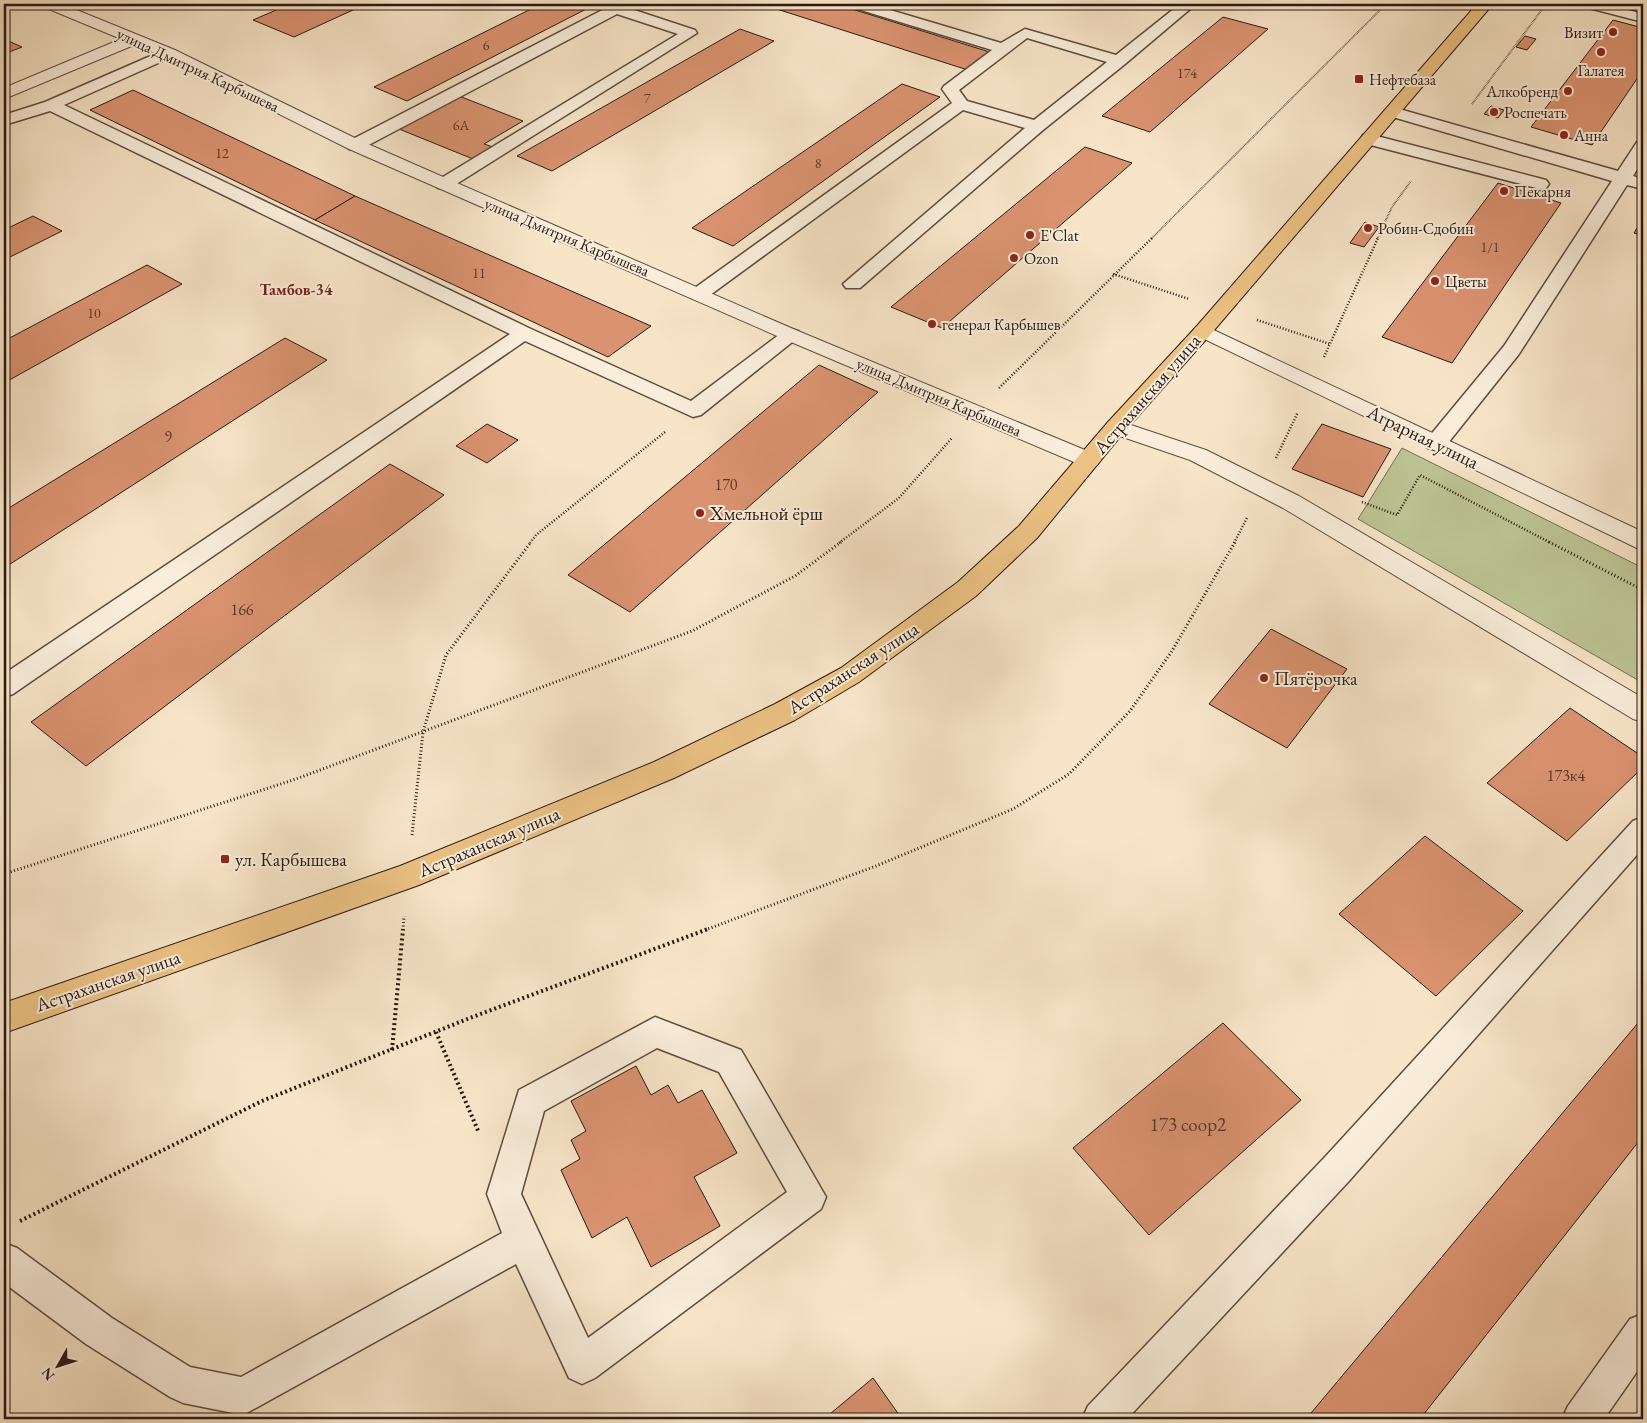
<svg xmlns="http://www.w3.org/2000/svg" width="1647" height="1423" font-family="'EB Garamond',serif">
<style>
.green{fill:#bdc596;stroke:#736f54}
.building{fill:#da9371;stroke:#291912}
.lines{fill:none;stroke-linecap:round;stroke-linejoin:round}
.lane-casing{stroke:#5d4c40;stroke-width:3}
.street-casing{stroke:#5d4c40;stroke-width:2}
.primary-casing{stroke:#291912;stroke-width:2}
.path-far3{stroke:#291912;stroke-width:2;stroke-dasharray:0.5 1;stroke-linecap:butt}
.path-far2{stroke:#291912;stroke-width:2.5;stroke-dasharray:1 2;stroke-linecap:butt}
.path-far1{stroke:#291912;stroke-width:3;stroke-dasharray:1 2.5;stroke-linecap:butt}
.path{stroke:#291912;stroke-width:4;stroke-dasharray:2 3;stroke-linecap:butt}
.lane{fill:#faeedb;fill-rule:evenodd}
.street{fill:#faeedb;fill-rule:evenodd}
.primary{fill:#ecc284;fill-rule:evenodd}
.poi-dot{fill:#8f2418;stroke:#faeedb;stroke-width:2}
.labels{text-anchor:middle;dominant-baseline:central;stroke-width:4;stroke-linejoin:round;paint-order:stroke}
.far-number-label{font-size:14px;fill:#55382a}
.far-poi-label{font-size:16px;fill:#291912;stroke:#faeedb;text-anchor:start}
.far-street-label{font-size:16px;fill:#291912;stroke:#faeedb}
.far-neighbourhood-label{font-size:16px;font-weight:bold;fill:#7a1f14;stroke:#faeedb}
.number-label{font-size:16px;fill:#55382a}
.street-label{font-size:19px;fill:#291912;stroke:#faeedb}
.poi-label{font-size:19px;fill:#291912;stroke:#faeedb;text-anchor:start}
.near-number-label{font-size:19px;fill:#55382a}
</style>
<rect width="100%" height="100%" fill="#f8e5c8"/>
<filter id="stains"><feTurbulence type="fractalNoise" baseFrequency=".004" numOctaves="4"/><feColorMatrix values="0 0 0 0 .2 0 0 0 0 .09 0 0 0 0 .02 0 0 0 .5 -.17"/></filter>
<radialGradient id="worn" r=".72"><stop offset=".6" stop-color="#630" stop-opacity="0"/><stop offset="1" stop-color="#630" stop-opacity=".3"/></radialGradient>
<path class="green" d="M1402,448L1643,568V683L1358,519Z"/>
<g class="building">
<path d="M290,4H366L294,37L253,20Z"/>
<path d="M541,4H596L407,101L374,87Z"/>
<path d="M761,4H836L996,54L971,71Z"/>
<path d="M1223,17L1268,29L1150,132L1102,116Z"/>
<path d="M1613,20L1643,28V70L1592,145L1531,127Z"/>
<path d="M740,29L774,41L552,171L517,156Z"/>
<path d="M1525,36L1536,39L1527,50L1516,47Z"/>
<path d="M4,39L22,47L4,54Z"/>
<path d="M902,84L940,97L733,246L692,228Z"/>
<path d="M133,90L355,196L315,220L90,110Z"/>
<path d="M459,96L523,121L484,144L493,147L473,159L399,129Z"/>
<path d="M1491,106L1504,110L1498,118L1484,114Z"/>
<path d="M1085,147L1132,163L942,328L891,307Z"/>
<path d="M1498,183L1561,203L1452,363L1382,337Z"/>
<path d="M355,196L651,326L608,357L315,220Z"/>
<path d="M33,216L62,231L4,260V230Z"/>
<path d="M1643,218V236L1634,233Z"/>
<path d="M1365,222L1379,227L1364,247L1350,243Z"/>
<path d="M147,265L182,284L4,383V341Z"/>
<path d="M285,338L327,360L4,568V511Z"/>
<path d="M819,365L878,392L630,612L568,575Z"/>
<path d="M487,424L518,440L487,463L456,446Z"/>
<path d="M1322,424L1391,449L1363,497L1292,469Z"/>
<path d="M390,464L444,495L86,766L31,722Z"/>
<path d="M1271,629L1347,669L1287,748L1209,704Z"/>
<path d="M1570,708L1643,757V767L1567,841L1487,783Z"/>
<path d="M1425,836L1523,911L1436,996L1339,914Z"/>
<path d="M1643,1017V1136L1420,1419H1306Z"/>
<path d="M1223,1023L1301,1100L1149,1235L1073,1148Z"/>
<path d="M636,1066L651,1095L668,1085L678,1103L702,1090L737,1153L694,1177L720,1226L651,1267L627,1217L592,1238L561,1170L580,1159L571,1140L586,1131L571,1101Z"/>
<path d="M873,1378L902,1419H824Z"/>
</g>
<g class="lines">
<defs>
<g id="lane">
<path d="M614,4H632L628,8L695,30L697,33L450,188H438L435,184L438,180L678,34L617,14L361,149H349L347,145L349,141Z"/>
<path d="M849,4H870L1001,43L1025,29L1116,55L1180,4H1196L1125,64L1043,130L860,288H846L843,284L1025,128L963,110L706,298H692L689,294L692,290L952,103L942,89L944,86L992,50L851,7ZM1027,38L1107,62L1034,120L967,101L959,90Z"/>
<path d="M1583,4H1606L1643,14V22L1585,7Z"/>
<path d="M169,48L177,53L174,56L64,105L531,329L691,401L784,331L791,329L798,331L801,335L701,415L693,417L525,341L13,694L4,697V674L510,334L50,111L4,125V115L45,102Z"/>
<path d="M1392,107L1618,171L1637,142L1643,141V159L1633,176L1643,179V189L1627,185L1519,354L1444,448L1436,450L1428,448L1425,443L1428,438L1504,346L1612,181L1386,115L1384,112Z"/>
<path d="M1369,134L1546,180L1549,184L1546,188L1540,189L1363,143L1361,139L1363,135Z"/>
<path d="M1643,817V848L1349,1181L1127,1419H1082L1088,1406L1325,1157L1633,821Z"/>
<path d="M655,1017L741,1050L826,1197L821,1209L595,1378L582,1384L569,1378L516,1264L243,1415L183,1403L170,1397L86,1344L4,1283V1243L17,1248L112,1318L190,1367L241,1377L502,1233L487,1194L519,1090ZM657,1048L719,1072L787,1192L588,1338L521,1194L544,1111Z"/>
<path d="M1643,1314V1363L1604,1419H1562L1568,1406L1630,1319Z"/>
</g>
<g id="street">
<path d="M41,4H62L175,50L361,141L450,180L798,331L1097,455L1101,460L1097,465L1089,468L1081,465L784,339L349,149L163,56L134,45L4,99V88L121,39L44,7Z"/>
<path d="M1203,325L1643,532V551L1196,335L1193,331L1196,327Z"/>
<path d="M1116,420L1206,450L1299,496L1643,698V722L1633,719L1283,508L1190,460L1108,432L1105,427L1108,422Z"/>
</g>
<path id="primary" d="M1477,4H1493L1210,335L1124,432L1037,538L976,596L859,682L795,720L674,778L419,885L4,1033V1003L400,866L654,762L775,704L841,668L958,582L1019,526L1108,422L1196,327Z"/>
</defs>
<use href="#lane" class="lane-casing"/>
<use href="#street" class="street-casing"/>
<use href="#primary" class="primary-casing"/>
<g class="path-far3">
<path d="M1472,104L1546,4"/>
<path d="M1151,239L1386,4"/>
<path d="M1377,239L1392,207L1411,181"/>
</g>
<g class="path-far2">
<path d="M1113,274L1189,299"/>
<path d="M1257,320L1330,344"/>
<path d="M1324,357L1378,238"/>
<path d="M999,388L1152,238"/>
<path d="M1276,458L1298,412"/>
<path d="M1362,502L1397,515L1420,475L1551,543"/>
<path d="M530,543L536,535L665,432"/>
<path d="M839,543L899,498L952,438"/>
<path d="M1234,543L1247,518"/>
</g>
<g class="path-far1">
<path d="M1549,542L1643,590"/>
<path d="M412,835L423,732L446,655L531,542"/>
<path d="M4,874L296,779L692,631L795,576L841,542"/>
<path d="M403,930L404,916"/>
<path d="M705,930L876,866L1013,809L1069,774L1130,711L1172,651L1235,542"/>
</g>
<g class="path">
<path d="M436,1032L479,1133"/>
<path d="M392,1050L403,929"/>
<path d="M20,1221L262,1101L475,1016L708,929"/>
</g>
<use href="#lane" class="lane"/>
<use href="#street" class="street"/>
<use href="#primary" class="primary"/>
</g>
<g class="poi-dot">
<circle cx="1613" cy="32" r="5"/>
<circle cx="1601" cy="52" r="5"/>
<rect x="1354" y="74" width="10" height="10" rx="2.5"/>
<circle cx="1568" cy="91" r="5"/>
<circle cx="1494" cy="112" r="5"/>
<circle cx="1564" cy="135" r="5"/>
<circle cx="1504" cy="191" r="5"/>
<circle cx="1368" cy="228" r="5"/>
<circle cx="1030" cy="235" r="5"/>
<circle cx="1014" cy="258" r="5"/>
<circle cx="1435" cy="281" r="5"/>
<circle cx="932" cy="324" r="5"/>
<circle cx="700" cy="513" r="5"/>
<circle cx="1264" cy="678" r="5"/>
<rect x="220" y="854" width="10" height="10" rx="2.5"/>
</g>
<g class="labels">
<g class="far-number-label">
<text x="486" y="45">6</text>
<text x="1187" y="73">174</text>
<text x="647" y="98">7</text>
<text x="461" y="125">6А</text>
<text x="222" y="153">12</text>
<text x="818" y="163">8</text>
<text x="1490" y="247">1/1</text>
<text x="479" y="273">11</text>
<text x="94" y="313">10</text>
</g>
<g class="far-poi-label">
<text x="1603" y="32" text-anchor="end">Визит</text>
<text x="1601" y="70" text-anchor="middle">Галатея</text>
<text x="1369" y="79">Нефтебаза</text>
<text x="1558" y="91" text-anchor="end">Алкобренд</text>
<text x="1504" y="112">Роспечать</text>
<text x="1574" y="135">Анна</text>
<text x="1514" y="191">Пекарня</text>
<text x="1378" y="228">Робин-Сдобин</text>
<text x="1040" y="235">E'Clat</text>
<text x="1024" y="258">Ozon</text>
<text x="1445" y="281">Цветы</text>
<text x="942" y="324">генерал Карбышев</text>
</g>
<g class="far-street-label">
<text transform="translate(198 70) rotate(25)">улица Дмитрия Карбышева</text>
<text transform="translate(567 237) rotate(23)">улица Дмитрия Карбышева</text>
<text transform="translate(939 397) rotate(23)">улица Дмитрия Карбышева</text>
</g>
<g class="far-neighbourhood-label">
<text x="296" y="289">Тамбов-34</text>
</g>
<g class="number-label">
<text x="168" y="436">9</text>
<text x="726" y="484">170</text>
<text x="242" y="609">166</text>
<text x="1566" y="775">173к4</text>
</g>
<g class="street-label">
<text transform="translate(1147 394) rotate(-49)">Астраханская улица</text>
<text transform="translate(1423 437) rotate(26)">Аграрная улица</text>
<text transform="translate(853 668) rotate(-33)">Астраханская улица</text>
<text transform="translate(489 842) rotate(-23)">Астраханская улица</text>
<text transform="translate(108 981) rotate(-19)">Астраханская улица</text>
</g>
<g class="poi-label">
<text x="710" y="513">Хмельной ёрш</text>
<text x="1274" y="678">Пятёрочка</text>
<text x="235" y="859">ул. Карбышева</text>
</g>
<g class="near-number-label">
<text x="1188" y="1124">173 соор2</text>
</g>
</g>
<rect width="1647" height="1423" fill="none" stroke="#f8e5c8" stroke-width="20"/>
<rect x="5" y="5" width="1637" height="1413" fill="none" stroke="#291912" stroke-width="2.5"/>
<rect x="10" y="10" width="1627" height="1403" fill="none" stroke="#291912"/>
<g transform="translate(58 1366) rotate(231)" stroke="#faeedb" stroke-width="4" paint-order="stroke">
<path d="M0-4L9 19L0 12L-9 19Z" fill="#291912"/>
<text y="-8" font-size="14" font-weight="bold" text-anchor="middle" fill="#291912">N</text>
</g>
<rect width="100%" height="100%" filter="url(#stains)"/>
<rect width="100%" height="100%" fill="url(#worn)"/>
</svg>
